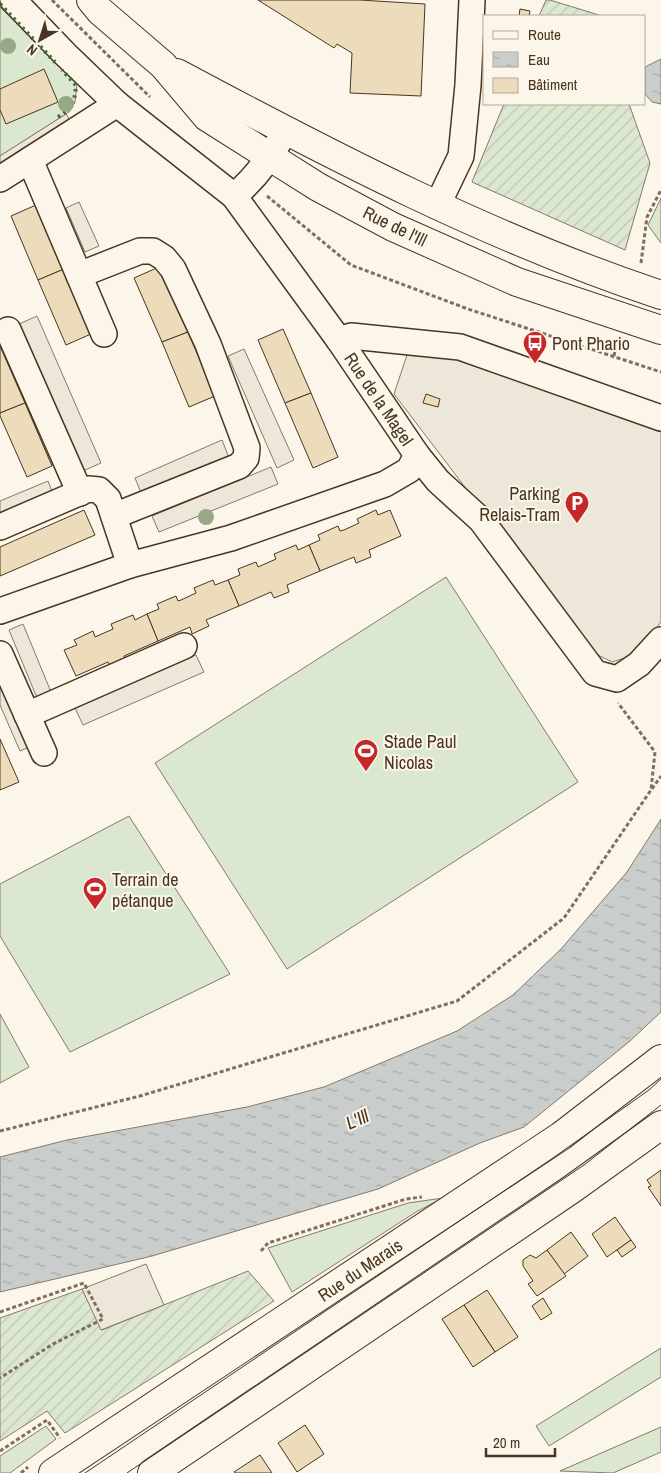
<svg xmlns="http://www.w3.org/2000/svg" width="661" height="1473" font-family="'Archivo Narrow',sans-serif">
<style>
.grass{fill:#dce7d0;stroke:#887966}
.garden{fill:url(#garden-furrows);stroke:#887966}
.parking{fill:#ede7d9;stroke:#887966}
.water{fill:url(#water-ripples);stroke:#887966}
.building{fill:#ecdcbc;stroke:#4a3520}
.lines{fill:none;stroke-linecap:round;stroke-linejoin:round}
.minor-casing{stroke:#4a3520;stroke-width:28}
.major-casing{stroke:#4a3520;stroke-width:30}
.path{stroke:#7f6f5c;stroke-width:3;stroke-dasharray:4 2.5;stroke-linecap:butt}
.minor{stroke:#fbf6e9;stroke-width:25}
.major{stroke:#fbf6e9;stroke-width:28}
.tram{stroke:#4a3520;stroke-width:1}
.hedge{stroke:#436837;stroke-width:4;stroke-dasharray:2.5 4;stroke-linecap:butt}
.tree{fill:#96a887}
.labels{text-anchor:middle;dominant-baseline:central;stroke-width:4;stroke-linejoin:round;paint-order:stroke}
.street-label{font-size:18px;fill:#4a3520;stroke:#fbf6e9}
.poi-label{font-size:18px;fill:#4a3520;stroke:#fbf6e9;text-anchor:start}
.water-label{font-size:19px;font-style:italic;fill:#4a3520;stroke:#fbf6e9}
</style>
<defs>
<pattern id="garden-furrows" width="10" height="10" patternUnits="userSpaceOnUse" patternTransform="scale(1.25)"><rect width="10" height="10" fill="#dce7d0"/><path d="M-1 1l2-2M0 10L10 0M9 11l2-2" fill="none" stroke="#bec7b2"/></pattern>
<pattern id="water-ripples" width="26" height="14" patternUnits="userSpaceOnUse" patternTransform="scale(1.25)"><rect width="26" height="14" fill="#c9cecd"/><path d="M2 4q2-2 4 0t4 0M15 11q2-2 4 0t4 0" fill="none" stroke="#a5a8a6"/></pattern>
</defs>
<rect width="100%" height="100%" fill="#fbf6e9"/>
<g class="grass">
<path d="M0,7L77,84L75,102L69,112L0,156Z"/>
<path d="M661,198V243L648,225Z"/>
<path d="M446,577L578,782L287,969L155,763Z"/>
<path d="M129,816L230,974L70,1052L0,936V884Z"/>
<path d="M0,1014L29,1067L0,1083Z"/>
<path d="M443,1198L416,1212L292,1292L268,1248L408,1203Z"/>
<path d="M661,1348V1377L549,1446L536,1426Z"/>
<path d="M46,1426L56,1439L10,1473H0V1456Z"/>
<path d="M661,1427V1452L613,1473L560,1471Z"/>
</g>
<g class="garden">
<path d="M546,0H550L602,16H539Z"/>
<path d="M504,104H629L650,163L625,250L472,182Z"/>
<path d="M248,1271L274,1301L65,1433L47,1411L0,1441V1318L82,1289L102,1330Z"/>
</g>
<g class="parking">
<path d="M66,114L77,131L0,179V156Z"/>
<path d="M79,202L99,246L85,252L66,208Z"/>
<path d="M37,316L101,463L83,471L19,324Z"/>
<path d="M244,349L294,460L277,468L228,356Z"/>
<path d="M409,349L481,363L661,425V622L634,655L612,662L590,651L394,394Z"/>
<path d="M222,440L229,458L142,495L135,478Z"/>
<path d="M271,467L278,484L159,532L152,516Z"/>
<path d="M48,481L53,494L0,516V501Z"/>
<path d="M23,624L51,692L37,698L9,630Z"/>
<path d="M196,655L204,672L83,725L75,708Z"/>
<path d="M0,667L34,745L20,751L0,705Z"/>
<path d="M146,1264L164,1305L101,1330L82,1289Z"/>
</g>
<g class="water">
<path d="M661,59V104L652,102L645,94V67Z"/>
<path d="M661,819V1012L630,1041L524,1127L480,1143L378,1189L152,1256L0,1292V1157L67,1140L247,1107L324,1087L457,1031L513,995L561,949L627,872Z"/>
</g>
<g class="building">
<path d="M258,0H360L425,4L421,96L350,93L352,53L337,44L334,48Z"/>
<path d="M520,9L530,11L529,16H519Z"/>
<path d="M44,69L58,102L6,124L0,110V89Z"/>
<path d="M36,205L64,269L38,280L11,216Z"/>
<path d="M159,267L188,332L162,342L134,278Z"/>
<path d="M64,269L91,334L66,345L38,280Z"/>
<path d="M283,329L311,393L285,403L258,340Z"/>
<path d="M188,332L215,396L189,407L162,342Z"/>
<path d="M0,346L25,403L0,413Z"/>
<path d="M311,393L338,457L313,468L285,403Z"/>
<path d="M426,394L440,399L438,407L423,403Z"/>
<path d="M25,403L52,466L27,477L0,416V413Z"/>
<path d="M84,510L95,535L0,576V547Z"/>
<path d="M376,510L378,515L390,510L401,536L369,550L371,557L356,563L354,557L320,571L309,545L320,540L318,535L338,526L340,531L344,530L359,523L357,519Z"/>
<path d="M296,545L298,550L309,545L320,571L287,585L289,592L274,598L271,592L239,606L228,580L240,575L238,569L256,562L258,567L276,559L274,554Z"/>
<path d="M213,580L215,585L228,580L239,606L206,620L209,626L192,634L190,627L158,641L147,614L159,609L157,604L176,596L178,601L181,600L196,593L194,588Z"/>
<path d="M147,614L158,641L124,656L126,662L111,668L108,662L76,676L64,650L77,645L74,640L93,631L95,637L113,629L111,624L133,615L135,620Z"/>
<path d="M0,739L19,782L0,790Z"/>
<path d="M661,1170V1206L648,1187L651,1186L647,1180Z"/>
<path d="M615,1217L631,1240L607,1257L592,1234Z"/>
<path d="M571,1232L588,1256L564,1274L547,1250Z"/>
<path d="M631,1240L636,1247L622,1257L617,1250Z"/>
<path d="M547,1250L566,1276L537,1296L528,1284L533,1281L523,1266V1260L530,1255L536,1258Z"/>
<path d="M487,1290L518,1337L495,1352L464,1305Z"/>
<path d="M543,1298L552,1313L541,1320L532,1306Z"/>
<path d="M464,1305L495,1352L473,1367L442,1319Z"/>
<path d="M305,1425L324,1454L297,1472L278,1443Z"/>
<path d="M260,1455L272,1473H235L234,1472Z"/>
</g>
<g class="lines">
<defs>
<g id="minor">
<path d="M13,0L65,54L117,104L234,196L339,340L417,455L438,481L481,520L595,673L617,679L639,664L661,640"/>
<path d="M30,160L104,334"/>
<path d="M0,179L117,104"/>
<path d="M234,196C256,178 271,157 285,131"/>
<path d="M437,206L461,156L468,85L472,0"/>
<path d="M79,275L140,251H153L164,258L173,269L208,344L247,448L246,458L239,466L114,516"/>
<path d="M8,330L80,493"/>
<path d="M339,340L351,336L460,347L661,418"/>
<path d="M0,527L88,489L99,490L108,499L130,565"/>
<path d="M0,611L130,565L231,538L385,484L409,470L417,455"/>
<path d="M0,654L44,753"/>
<path d="M27,715L184,646"/>
</g>
<g id="major">
<path d="M91,0L100,11L163,65L207,117L318,187L393,227L517,282L661,330"/>
<path d="M177,73C334,157 492,239 661,295"/>
<path d="M53,1473L561,1136L661,1059"/>
<path d="M152,1473L572,1189L661,1125"/>
</g>
</defs>
<use href="#minor" class="minor-casing"/>
<use href="#major" class="major-casing"/>
<g class="path">
<path d="M52,0L150,97"/>
<path d="M267,196L351,265L468,309L661,372"/>
<path d="M641,263L647,217L661,190"/>
<path d="M614,356L617,341"/>
<path d="M652,789L661,776"/>
<path d="M0,1131L140,1096L457,1001L564,918L651,790L655,752L618,703"/>
<path d="M261,1251L268,1243L406,1199L422,1197"/>
<path d="M0,1312L84,1283L103,1319L53,1344L0,1378"/>
<path d="M0,1451L47,1420L60,1438"/>
<path d="M21,1473L28,1467"/>
</g>
<use href="#minor" class="minor"/>
<use href="#major" class="major"/>
<g class="tram">
<path d="M85,1473L550,1160L649,1090L661,1079"/>
<path d="M127,1473L584,1165L661,1105"/>
</g>
<g class="hedge">
<path d="M0,4L55,62"/>
<path d="M58,117C72,109 75,101 76,85L62,70"/>
</g>
</g>
<g class="tree">
<circle cx="8" cy="46" r="8"/>
<circle cx="66" cy="104" r="8"/>
<circle cx="206" cy="517" r="8"/>
</g>
<defs>
<symbol id="bus-pin" viewBox="-11 -11 22 30"><path d="M0 17L-7.5 6A9.5 9.5 0 1 1 7.5 6Z" fill="#c62828" stroke="#fbf6e9"/><path d="M-5-6H5V4H4V6H2V4H-2V6H-4V4H-5ZM-3.5-4V0h7V-4ZM-3.5 1.2v1.5H-2V1.2ZM2 1.2v1.5H3.5V1.2Z" fill="#fff"/></symbol>
<symbol id="parking-pin" viewBox="-11 -11 22 30"><path d="M0 17L-7.5 6A9.5 9.5 0 1 1 7.5 6Z" fill="#c62828" stroke="#fbf6e9"/><path d="M-3.5-5.5H1a3.5 3.5 0 0 1 0 7H-1V5.5H-3.5ZM-1-3.4V-.6H.8a1.4 1.4 0 0 0 0-2.8Z" fill="#fff"/></symbol>
<symbol id="stadium-pin" viewBox="-11 -11 22 30"><path d="M0 17L-7.5 6A9.5 9.5 0 1 1 7.5 6Z" fill="#c62828" stroke="#fbf6e9"/><path d="M0-5a6.5 5 0 1 0 0 10a6.5 5 0 1 0 0-10ZM-3.5-1.8h7v3.6h-7Z" fill="#fff"/></symbol>
</defs>
<g fill-rule="evenodd">
<use href="#bus-pin" x="521" y="329" width="28" height="38"/>
<use href="#parking-pin" x="563" y="489" width="28" height="38"/>
<use href="#stadium-pin" x="352" y="737" width="28" height="38"/>
<use href="#stadium-pin" x="81" y="875" width="28" height="38"/>
</g>
<g class="labels">
<g class="street-label">
<text transform="translate(395 226) rotate(26)">Rue de l'Ill</text>
<text transform="translate(379 399) rotate(56)">Rue de la Magel</text>
<text transform="translate(360 1270) rotate(-34)">Rue du Marais</text>
</g>
<g class="poi-label">
<text x="552" y="343">Pont Phario</text>
<text x="560" y="493" text-anchor="end">Parking<tspan x="560" dy="21">Relais-Tram</tspan></text>
<text x="384" y="741">Stade Paul<tspan x="384" dy="21">Nicolas</tspan></text>
<text x="112" y="879">Terrain de<tspan x="112" dy="21">pétanque</tspan></text>
</g>
<g class="water-label">
<text transform="translate(357 1119) rotate(-23)">L'Ill</text>
</g>
</g>
<rect x="483" y="15" width="162" height="90" fill="#fbf6e9" stroke="#b4a999"/>
<rect x="493" y="31" width="25" height="8" fill="#fbf6e9" stroke="#b4a999"/>
<text x="528" y="40" font-size="15" fill="#4a3520">Route</text>
<rect x="493" y="52" width="25" height="15" fill="url(#water-ripples)" stroke="#b4a999"/>
<text x="528" y="65" font-size="15" fill="#4a3520">Eau</text>
<rect x="493" y="78" width="25" height="15" fill="#ecdcbc" stroke="#b4a999"/>
<text x="528" y="90" font-size="15" fill="#4a3520">Bâtiment</text>
<g transform="translate(40 40) rotate(219)" stroke="#fbf6e9" stroke-width="4" paint-order="stroke">
<path d="M0-4L9 19L0 12L-9 19Z" fill="#4a3520"/>
<text y="-8" font-size="14" font-weight="bold" text-anchor="middle" fill="#4a3520">N</text>
</g>
<path d="M486 1448v8h69v-8" fill="none" stroke="#4a3520" stroke-width="2.5"/>
<text x="493" y="1448" font-size="15" fill="#4a3520" stroke="#fbf6e9" stroke-width="4" paint-order="stroke">20 m</text>
</svg>
